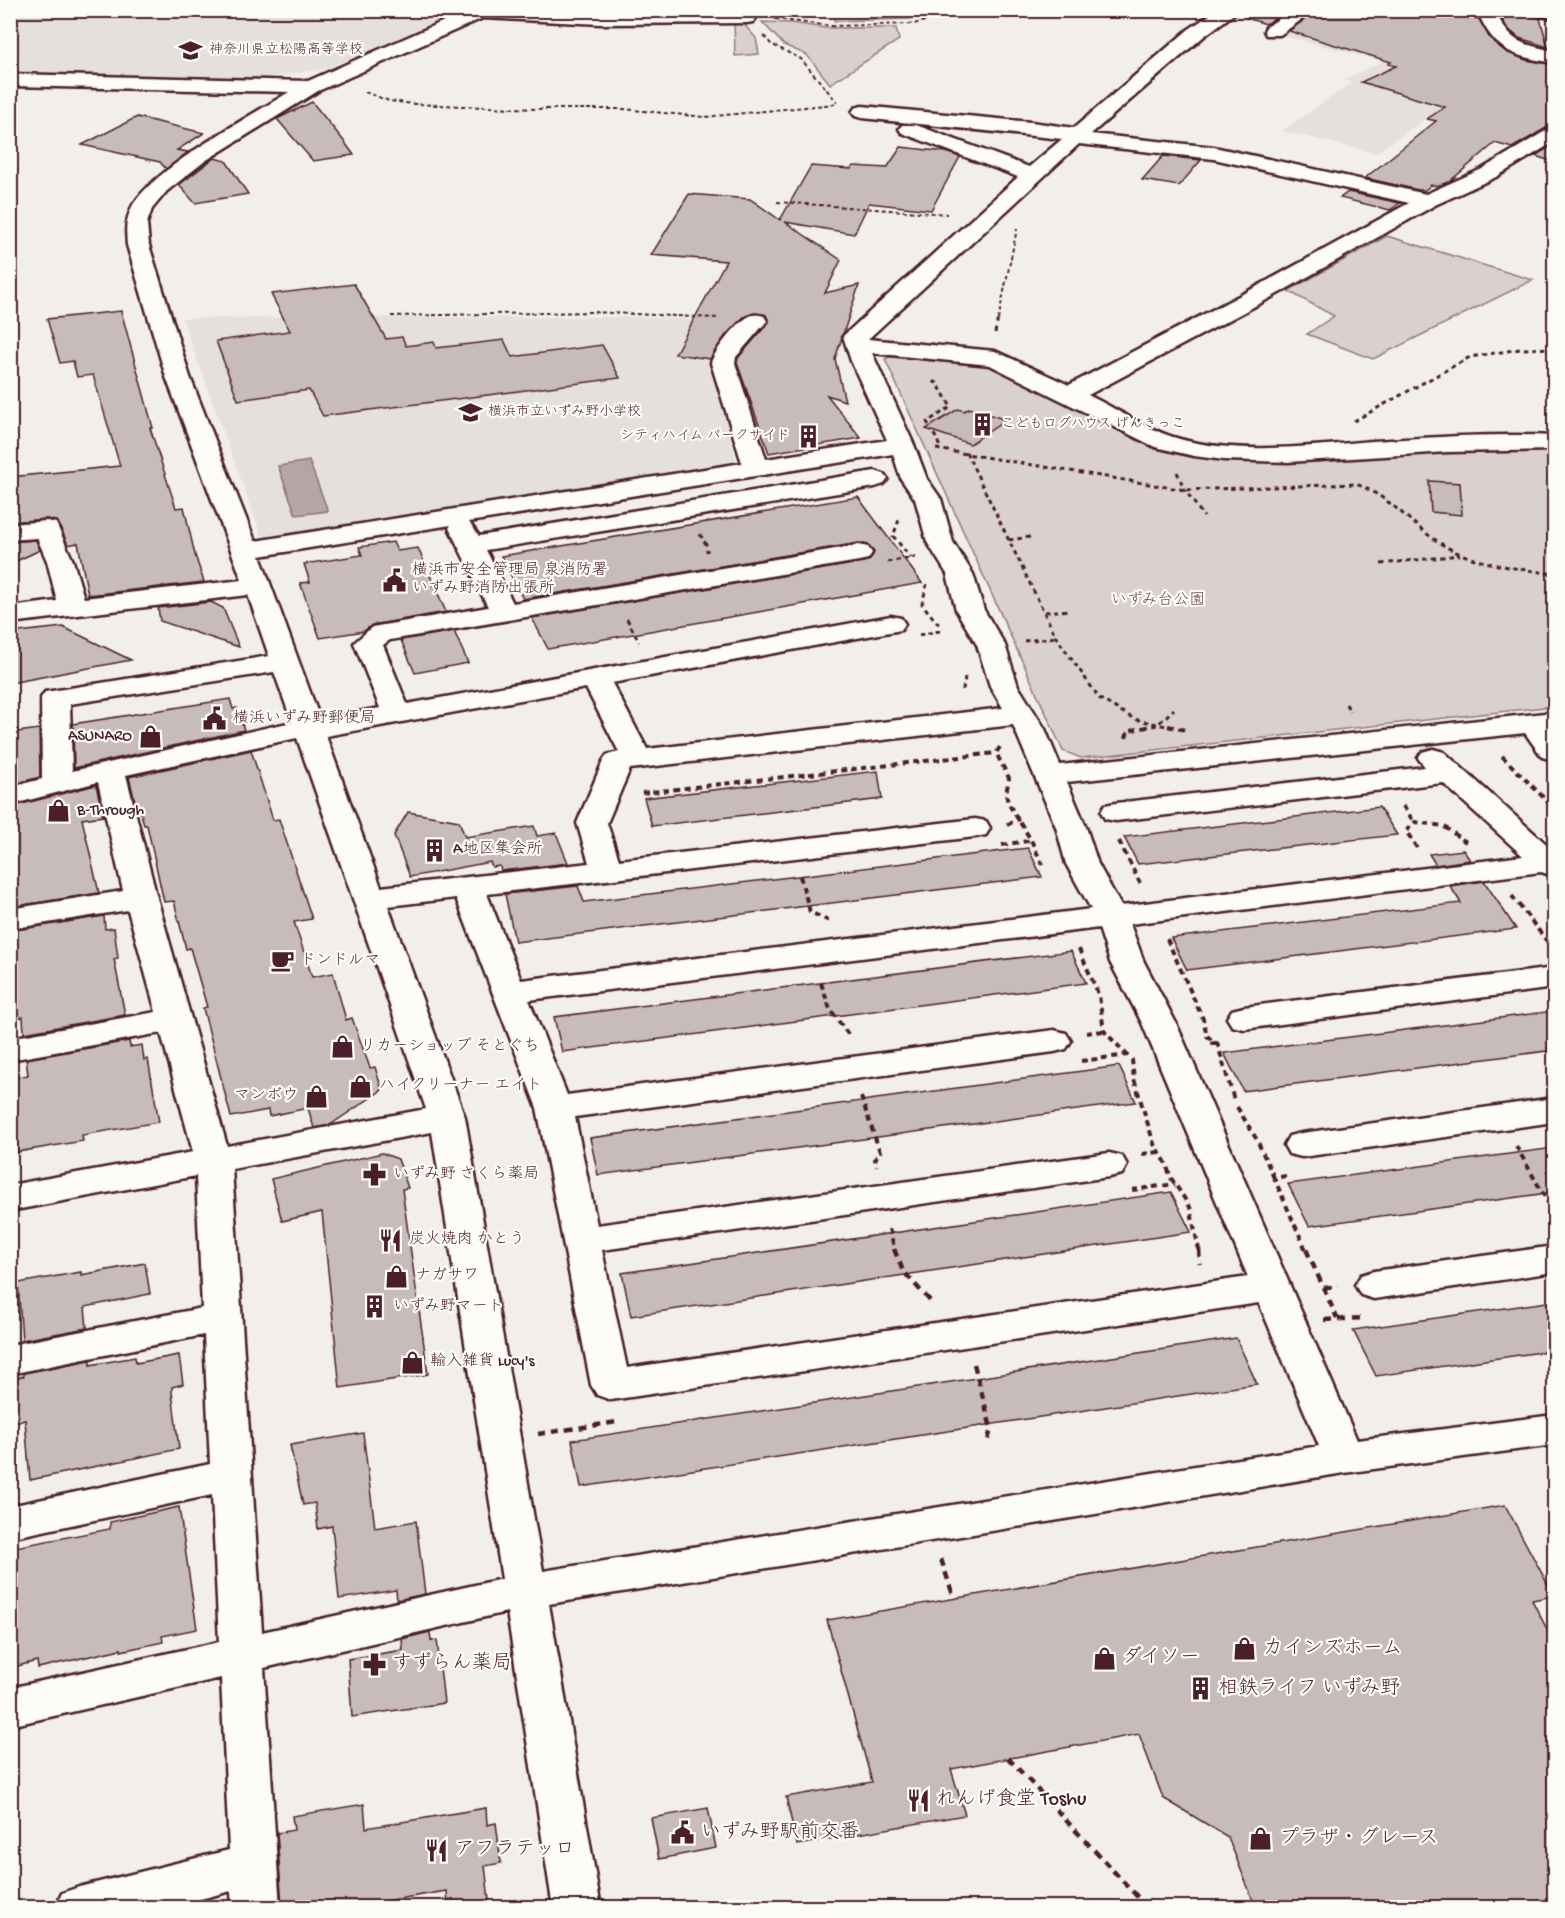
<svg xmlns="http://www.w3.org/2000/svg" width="1565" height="1918" font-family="'Gochi Hand','Klee One',sans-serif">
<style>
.built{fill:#e5dfdd}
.green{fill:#d9d0cf;stroke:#92787d;stroke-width:1.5}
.water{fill:#b7a5a6;stroke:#8b6f75;stroke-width:1.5}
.building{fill:#c8bbbb;stroke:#4a1f2b;stroke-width:1.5}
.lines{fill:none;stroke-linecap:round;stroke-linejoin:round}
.minor-casing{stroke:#4a1f2b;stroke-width:5}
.path-far3{stroke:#4a1f2b;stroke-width:2;stroke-dasharray:4 3;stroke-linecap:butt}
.path-far2{stroke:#4a1f2b;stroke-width:3;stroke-dasharray:4.5 4;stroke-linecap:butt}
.path-far1{stroke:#4a1f2b;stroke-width:4;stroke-dasharray:6 4.5;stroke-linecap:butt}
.path{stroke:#4a1f2b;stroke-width:4.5;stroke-dasharray:8 6;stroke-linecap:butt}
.minor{fill:#fdfcf7;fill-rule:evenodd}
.labels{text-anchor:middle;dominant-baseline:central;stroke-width:4.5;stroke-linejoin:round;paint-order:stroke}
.far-poi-label{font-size:14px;fill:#4a1f2b;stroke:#fdfcf7;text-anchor:start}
.poi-label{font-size:16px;fill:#4a1f2b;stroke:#fdfcf7;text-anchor:start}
.park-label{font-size:16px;fill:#6e4b54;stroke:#fdfcf7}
.near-poi-label{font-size:20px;fill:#4a1f2b;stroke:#fdfcf7;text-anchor:start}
</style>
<rect width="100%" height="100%" fill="#f2efeb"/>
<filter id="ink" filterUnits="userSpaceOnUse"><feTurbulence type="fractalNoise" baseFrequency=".0167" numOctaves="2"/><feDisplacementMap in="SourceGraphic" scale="12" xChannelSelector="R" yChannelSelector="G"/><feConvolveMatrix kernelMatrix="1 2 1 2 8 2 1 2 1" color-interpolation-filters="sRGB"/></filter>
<g filter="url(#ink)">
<g class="built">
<path d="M11,11H461L329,68L257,79L11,74Z"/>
<path d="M1313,11H1475L1482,27L1498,39L1511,54L1488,75L1376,153L1282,131L1351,83L1344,80L1383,61L1276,34Z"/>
<path d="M640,317L740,323L710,360L737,463L263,540L182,318Z"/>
</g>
<g class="green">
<path d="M834,11V10L942,11L909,19L834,21Z"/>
<path d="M734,21H741L756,38L759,54L735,56Z"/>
<path d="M762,22L792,23L825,28H896L899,40L830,84L807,55L784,45Z"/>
<path d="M1387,236L1533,280L1373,359L1307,334L1334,316L1288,291Z"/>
<path d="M890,357L989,366L1155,447L1180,455L1281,461L1441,451L1554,449V706L1081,758L1063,751L885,359Z"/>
</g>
<path class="water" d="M309,461L328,511L296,515L278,466Z"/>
<g class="building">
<path d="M1247,10H1288L1266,24L1246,18Z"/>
<path d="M1317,10H1382L1399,15L1410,10H1448L1479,19L1489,37L1506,52L1526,60L1554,65V126L1546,128L1512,148L1495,143L1450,181L1438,186L1431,185L1425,190H1418L1365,178L1436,121L1427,119L1445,107L1361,82L1396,66L1388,64L1391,62L1289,31Z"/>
<path d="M1499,13L1524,14L1540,18L1548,47L1519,38L1507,28Z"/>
<path d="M312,102L343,140L354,155L313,161L277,119Z"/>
<path d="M137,117L204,133L177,150L188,152L166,169L160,162L82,145Z"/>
<path d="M1554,144V162L1535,156Z"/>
<path d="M901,147L946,152L960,157L931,210L869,203L854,234L785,222L841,260L825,293L859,285L835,359L845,401L827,395L861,438L769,453L737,363L738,358L769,322L766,315L755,313L744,317L726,335L710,359L675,354L726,261L651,255L689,194L750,199L780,220L811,166L851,169L853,166L887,168Z"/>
<path d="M1163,156L1201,160L1179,186L1142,180Z"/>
<path d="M214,158L226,161L248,194L195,203L179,185Z"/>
<path d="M1348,192L1400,203L1390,210L1340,198Z"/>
<path d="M354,284L386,339L402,337L406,346L434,342L436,348L504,340L512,357L602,345L620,378L323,416L309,390L238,400L216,341L290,331L271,294Z"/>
<path d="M121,311L153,428H150L176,508L184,507L195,555L204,582L88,595L78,543L68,545L58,522L47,519L10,522V477L120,466L93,375L77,377L73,361L60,363L47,319Z"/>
<path d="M969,408L1006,420L970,444L926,429L958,409L964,411Z"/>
<path d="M1429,481L1460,483L1462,515L1431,512Z"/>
<path d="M858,497L922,583L548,649L532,618L859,563L870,560L874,552L868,545L859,543L523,599L501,556Z"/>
<path d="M36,540L40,550L10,564V542Z"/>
<path d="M393,542L397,551L418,548L446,612L372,625L364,631L320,638L300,583L310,582L304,564L362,555L359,547Z"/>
<path d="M211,602L223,608L239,647L160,621L158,608Z"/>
<path d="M63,627L131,660L10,683V633Z"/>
<path d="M454,631L468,663L415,673L401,640Z"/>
<path d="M230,699L233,709L237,708L244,730L74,768L73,724Z"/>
<path d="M39,729L40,777L10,785V733Z"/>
<path d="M251,750L273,820L279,819L312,919L294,922L312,977L333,973L346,1020L352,1018L370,1068L375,1067L382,1090L330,1125L314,1128L308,1108L269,1116L268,1110L231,1117L203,1008L207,1007L190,948L186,949L174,901L164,902L147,825H144L140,809L137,810L129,777Z"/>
<path d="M878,771L882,799L652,826L644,798Z"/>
<path d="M96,785L103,816L82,819L99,893L10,907V807Z"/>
<path d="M1379,807L1397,835L1138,864L1124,837Z"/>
<path d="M408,812L459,821L465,837L534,826L537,836L556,833L568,863L501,871L500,866L492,867L490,862L410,877L394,835Z"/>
<path d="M1028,848L1042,877L515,942L505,894L578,886L584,902Z"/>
<path d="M1463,850L1470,860L1436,865L1429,854Z"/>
<path d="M1484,881L1516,929L1187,970L1171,938L1461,903L1450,886Z"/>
<path d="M104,916L105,929L114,928L118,958L114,959L125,1015L24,1033L23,1017L10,1019V931Z"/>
<path d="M1071,951L1086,983L562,1052L554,1017Z"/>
<path d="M1554,1011V1050L1243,1091L1224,1053Z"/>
<path d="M129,1041L130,1047L142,1045L144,1060L148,1059L159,1122L82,1135L83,1141L17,1152L12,1078L28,1075L26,1059Z"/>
<path d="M1119,1066L1136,1102L598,1175L590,1138Z"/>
<path d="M1554,1148V1192L1309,1226L1288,1184Z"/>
<path d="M382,1153L398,1159L408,1188L402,1189L428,1374L340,1388L322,1212L282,1221L271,1179Z"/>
<path d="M1171,1192L1191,1232L631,1316L622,1273Z"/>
<path d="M145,1263L150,1294L85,1307L87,1328L22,1340L18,1283L81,1272V1275Z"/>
<path d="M1554,1301V1350L1376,1376L1353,1330Z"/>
<path d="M1236,1338L1257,1384L581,1487L572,1440Z"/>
<path d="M179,1355L183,1384L172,1387V1392L179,1449L30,1480L25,1420L10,1423V1379L24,1376V1373L90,1360V1365L135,1357L136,1363Z"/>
<path d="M363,1433L375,1528L416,1521L425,1594L397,1600L396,1590L339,1599L332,1526L318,1529L315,1503L303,1505L290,1445Z"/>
<path d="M1505,1505L1554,1596L1532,1600L1554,1643V1908H1256L1228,1837L1163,1798L1139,1734L951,1769L965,1815L797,1845L786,1797L872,1782L827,1620Z"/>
<path d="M179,1507L197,1629L162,1636L163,1642L121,1651V1649L38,1668L37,1661L10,1668V1548L110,1529V1522Z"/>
<path d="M430,1632L431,1641L437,1640L444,1703L352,1717L348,1659L403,1650L402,1639Z"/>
<path d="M364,1804L366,1828L486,1808L487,1825L496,1823L501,1863L485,1866L490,1908H448L447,1891L374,1903V1908H282L277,1833L294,1830L292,1816Z"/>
<path d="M708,1808L716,1848L659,1859L651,1818Z"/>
</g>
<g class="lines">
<defs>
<g id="minor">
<path d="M469,10H549L601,14L747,13L753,14L756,18L753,22L747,23L601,24L483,18L318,91L205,161L167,191L152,209L147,223L149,245L190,377L255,541L742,463L711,363C714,351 739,320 750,316C755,314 759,315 764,316L767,321L736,357L735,363L766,459L887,440L851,361L843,336L1018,177L902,133L899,129L902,125H916L1029,167L1062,139L862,118L855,116L852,112L855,108L862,106L1031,122L1074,128L1189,29L1217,10H1239L1203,37L1091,134L1214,147L1426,194L1482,169L1547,130L1554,128V142L1496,177L1435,205L1272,297L1088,395C1115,408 1145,428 1173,437C1233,456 1311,446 1373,441C1433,437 1494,433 1554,436V450L1448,452L1288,462L1224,460L1194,456L1155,447L990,365L872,353L914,445L927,479L941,499L953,542L973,574L984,610L1005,645L1018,686L1045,729L1060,765L1554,712L1553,760L1542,757L1525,733L1067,782L1086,827L1098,864L1121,906L1523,856L1443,783L1116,821L1105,819L1101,812L1105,805L1116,803L1425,767L1418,758L1422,752L1433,749L1444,752L1554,851V876L1541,872L1130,924L1144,962L1176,1023L1357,1440L1554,1415V1445L1344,1473L549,1604L601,1908H553L507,1612L264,1668L280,1908H232L231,1891L166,1908H55L62,1893L79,1887L229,1850L221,1678L10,1726V1688L219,1642L212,1495L10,1538V1506L210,1464L204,1335L10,1374V1345L202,1308L196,1176L10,1211V1185L193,1152L161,1033L10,1060V1038L156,1012L128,910L10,929V909L123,891L98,782L10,805V787L42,779L41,698L45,692L269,656L248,595L10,623V607L57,601L47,561L37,538L10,540V524L47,521L56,523L73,561L84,598L242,580L166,377L127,245C126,232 125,222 131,209C148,171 251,116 289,92L10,86V74L308,81ZM1079,144L1214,159L1409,203L1256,287L1069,385L995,351L868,339ZM893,454L901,479L915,499L927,542L947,574L956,610L977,645L990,686L1003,708L647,749L612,683L901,630L905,624L901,618L891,616L407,704L383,645L390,640L859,561L868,559L872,553L868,547L859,545L513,603L486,550L875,487L884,484L888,479L884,474L875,471L479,536L469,522ZM451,525L449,528L488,607L372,627L354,643L380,708L320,719L260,556ZM274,672L292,722L72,771L70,704ZM586,688L619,752L607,755L603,761L577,823L589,863L381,887L326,736ZM1013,725L1056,827L1066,864L1091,909L521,980L487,894L975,837L986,835L990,828L986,821L975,819L619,860L607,823L630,769ZM297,738L426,1109L227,1146L157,898L126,775ZM456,898L537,1108L591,1385L597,1395L611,1400L1259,1303L1319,1446L543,1571L465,1117L388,906ZM1099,928L1110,962L1142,1023L1248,1277L627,1368L602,1250L1109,1177L1122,1174L1127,1165L1122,1156L1109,1153L597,1225L575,1117L1054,1052L1066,1049L1071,1041L1066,1033L1054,1030L567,1095L529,1000ZM432,1132L502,1579L262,1632L232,1169Z"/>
<path d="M1293,10H1315L1280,35H1266L1264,31L1266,27Z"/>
<path d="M1477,10H1495C1509,43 1522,44 1554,51V63C1513,56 1494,52 1477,10Z"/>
<path d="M1524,10H1554V18L1527,14Z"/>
<path d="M1554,968V988L1244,1029L1232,1026L1227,1018L1232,1010L1244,1007Z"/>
<path d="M1554,1098V1122L1302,1157L1289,1154L1284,1145L1289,1136L1302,1133Z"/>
<path d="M1554,1246V1272L1374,1299L1361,1295L1355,1285L1361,1275L1374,1271Z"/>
</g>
</defs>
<use href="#minor" class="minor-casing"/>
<g class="path-far3">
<path d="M775,19L831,26L914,24L963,10"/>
<path d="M764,36L771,44L801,59L837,102"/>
<path d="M365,92L389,101L414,104L537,109H623L705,117L835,104"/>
<path d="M777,202L947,214"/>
<path d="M391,316L592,312L717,318"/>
<path d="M998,320L1017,229"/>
</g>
<g class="path-far2">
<path d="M995,333L998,318"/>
<path d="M1354,421L1470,357L1520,349L1554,348"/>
<path d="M929,425L927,422L951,407L937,383L932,381"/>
<path d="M934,434L941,449"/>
<path d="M936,449L1185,490L1356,484C1391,497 1412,526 1443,545C1476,565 1517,568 1554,574"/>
<path d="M966,452L1056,637L1100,699L1134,719L1175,728"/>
<path d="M1177,472L1185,490L1204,517"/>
<path d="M899,520L893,536L911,558"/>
<path d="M700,534L707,546V552"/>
<path d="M1009,540L1030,537"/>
<path d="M887,562L915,557"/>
<path d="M1381,564L1460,555"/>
<path d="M927,584L922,604L940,626"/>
<path d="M1045,612L1070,610"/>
<path d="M627,619L639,642"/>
<path d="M919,635L944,630"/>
<path d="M1024,641L1056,637"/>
<path d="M965,677L963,689L965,692"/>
<path d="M1346,704L1350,712"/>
<path d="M1144,728L1157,725L1174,709"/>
</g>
<g class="path-far1">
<path d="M1168,726L1186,730"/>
<path d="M1126,738L1128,731L1151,726"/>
<path d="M1000,747L996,753L1009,778L1006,794L1008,803L1031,840L1043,866"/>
<path d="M1502,756L1554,808"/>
<path d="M642,793L996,753"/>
<path d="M1403,806L1414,822"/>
<path d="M1007,825L1019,819"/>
<path d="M1119,841L1140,883"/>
<path d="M1002,845L1033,840"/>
<path d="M1417,848L1406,831L1415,822L1443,826L1466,842"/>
<path d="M800,876L810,912L829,921"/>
<path d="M1512,896L1553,949"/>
<path d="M1167,939L1203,1019L1207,1036L1216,1043L1207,1044"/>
<path d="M1079,949L1099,996L1104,1031L1132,1060L1134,1079L1154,1144L1165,1161L1171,1178L1190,1207L1199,1250"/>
<path d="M821,983L830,1009L850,1037"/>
<path d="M1086,1033L1104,1031"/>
<path d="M1217,1042L1234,1100"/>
<path d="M1081,1061L1127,1055"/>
<path d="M861,1097L880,1152L875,1159L877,1166"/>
<path d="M1237,1107L1257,1140L1274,1178"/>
<path d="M1516,1146L1554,1213"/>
<path d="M1142,1154L1159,1152"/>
<path d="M1286,1176L1274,1178L1306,1250"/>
<path d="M1132,1190L1175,1184"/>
<path d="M889,1229L895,1250"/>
</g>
<g class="path">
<path d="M894,1249L903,1271L932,1303"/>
<path d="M1199,1249L1200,1264"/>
<path d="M1306,1249L1337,1318"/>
<path d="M1324,1288L1338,1286"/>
<path d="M1324,1320L1364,1318"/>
<path d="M974,1364L991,1428L988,1441"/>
<path d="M538,1434L617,1422"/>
<path d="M941,1559L954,1598"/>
<path d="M1008,1758L1147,1907"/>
<path d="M1099,1908L1146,1907"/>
</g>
<use href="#minor" class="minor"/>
</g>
</g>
<defs>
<symbol id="school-bare" viewBox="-9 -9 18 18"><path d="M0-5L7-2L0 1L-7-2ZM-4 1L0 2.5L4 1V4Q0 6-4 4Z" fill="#4a1f2b" stroke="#fdfcf7" stroke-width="2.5" paint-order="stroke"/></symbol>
<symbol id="building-bare" viewBox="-9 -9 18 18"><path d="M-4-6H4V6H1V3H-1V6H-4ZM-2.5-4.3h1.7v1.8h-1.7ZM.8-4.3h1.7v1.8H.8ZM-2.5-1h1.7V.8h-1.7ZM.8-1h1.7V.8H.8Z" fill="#4a1f2b" stroke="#fdfcf7" stroke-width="2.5" paint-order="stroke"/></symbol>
<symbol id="civic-bare" viewBox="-9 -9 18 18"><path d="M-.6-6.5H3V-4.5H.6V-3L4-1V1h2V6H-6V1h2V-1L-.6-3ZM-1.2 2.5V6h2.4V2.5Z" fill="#4a1f2b" stroke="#fdfcf7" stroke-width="2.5" paint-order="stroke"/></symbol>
<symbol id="shop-bare" viewBox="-9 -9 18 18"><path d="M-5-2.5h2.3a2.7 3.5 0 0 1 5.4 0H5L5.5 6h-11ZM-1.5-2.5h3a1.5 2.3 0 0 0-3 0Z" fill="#4a1f2b" stroke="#fdfcf7" stroke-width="2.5" paint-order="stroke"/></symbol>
<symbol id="cafe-bare" viewBox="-9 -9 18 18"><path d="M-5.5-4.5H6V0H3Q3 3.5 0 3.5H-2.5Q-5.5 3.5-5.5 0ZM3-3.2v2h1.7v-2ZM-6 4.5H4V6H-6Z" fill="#4a1f2b" stroke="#fdfcf7" stroke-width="2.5" paint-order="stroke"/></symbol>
<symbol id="pharmacy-bare" viewBox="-9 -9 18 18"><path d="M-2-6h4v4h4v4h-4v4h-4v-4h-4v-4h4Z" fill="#4a1f2b" stroke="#fdfcf7" stroke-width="2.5" paint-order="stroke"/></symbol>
<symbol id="restaurant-bare" viewBox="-9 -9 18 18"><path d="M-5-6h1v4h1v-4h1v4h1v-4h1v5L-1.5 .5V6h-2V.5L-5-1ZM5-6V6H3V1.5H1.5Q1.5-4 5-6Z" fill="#4a1f2b" stroke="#fdfcf7" stroke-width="2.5" paint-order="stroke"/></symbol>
</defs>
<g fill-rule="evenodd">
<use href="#school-bare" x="174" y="34" width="33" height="33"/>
<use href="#school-bare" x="454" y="396" width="33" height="33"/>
<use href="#building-bare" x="966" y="408" width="33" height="33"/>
<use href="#building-bare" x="792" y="420" width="33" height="33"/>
<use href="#civic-bare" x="378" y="564" width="33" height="33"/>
<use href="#civic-bare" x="198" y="702" width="33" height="33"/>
<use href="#shop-bare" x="134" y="720" width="33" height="33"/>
<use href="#shop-bare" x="42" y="794" width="33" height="33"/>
<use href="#building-bare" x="418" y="834" width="33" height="33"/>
<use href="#cafe-bare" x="266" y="944" width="33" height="33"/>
<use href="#shop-bare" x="326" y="1030" width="33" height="33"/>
<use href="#shop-bare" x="344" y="1070" width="33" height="33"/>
<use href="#shop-bare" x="300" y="1080" width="33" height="33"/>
<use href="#pharmacy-bare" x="358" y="1158" width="33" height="33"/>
<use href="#restaurant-bare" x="374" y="1224" width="33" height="33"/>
<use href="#shop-bare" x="380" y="1260" width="33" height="33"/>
<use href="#building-bare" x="358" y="1290" width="33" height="33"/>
<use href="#shop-bare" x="396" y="1346" width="33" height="33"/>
<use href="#shop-bare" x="1228" y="1632" width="33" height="33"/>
<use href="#shop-bare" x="1088" y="1642" width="33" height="33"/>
<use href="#pharmacy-bare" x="358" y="1648" width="33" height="33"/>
<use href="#building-bare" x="1184" y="1672" width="33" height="33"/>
<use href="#restaurant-bare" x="902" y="1784" width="33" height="33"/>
<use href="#civic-bare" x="666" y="1816" width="33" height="33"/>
<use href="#shop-bare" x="1244" y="1822" width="33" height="33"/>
<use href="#restaurant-bare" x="420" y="1834" width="33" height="33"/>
</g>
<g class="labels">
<g class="far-poi-label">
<text x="209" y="50">神奈川県立松陽高等学校</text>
<text x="488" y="412">横浜市立いずみ野小学校</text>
<text x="1001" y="424">こどもログハウス げんきっこ</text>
<text x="790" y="436" text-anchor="end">シティハイム パークサイド</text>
</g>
<g class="poi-label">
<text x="412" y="571">横浜市安全管理局 泉消防署<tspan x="412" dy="18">いずみ野消防出張所</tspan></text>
<text x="233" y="719">横浜いずみ野郵便局</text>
<text x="132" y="737" text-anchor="end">ASUNARO</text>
<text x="77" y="811">B-Through</text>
<text x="453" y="850">A地区集会所</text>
<text x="300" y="961">ドンドルマ</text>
<text x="360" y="1047">リカーショップ そとぐち</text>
<text x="379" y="1086">ハイクリーナー エイト</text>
<text x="298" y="1096" text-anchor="end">マンボウ</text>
<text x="393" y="1175">いずみ野 さくら薬局</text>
<text x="409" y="1240">炭火焼肉 かとう</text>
<text x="415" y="1276">ナガサワ</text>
<text x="393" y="1307">いずみ野マート</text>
<text x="430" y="1362">輸入雑貨 Lucy's</text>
</g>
<g class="park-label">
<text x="1158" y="601">いずみ台公園</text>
</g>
<g class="near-poi-label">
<text x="1263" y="1649">カインズホーム</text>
<text x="1122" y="1658">ダイソー</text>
<text x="392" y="1664">すずらん薬局</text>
<text x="1218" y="1689">相鉄ライフ いずみ野</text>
<text x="936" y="1800">れんげ食堂 Toshu</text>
<text x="701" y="1833">いずみ野駅前交番</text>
<text x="1279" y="1839">プラザ・グレース</text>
<text x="455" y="1850">アフラテッロ</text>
</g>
</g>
<rect width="1565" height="1918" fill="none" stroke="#fdfcf7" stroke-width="36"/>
<rect x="18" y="18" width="1529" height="1882" fill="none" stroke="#4a1f2b" stroke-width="2" filter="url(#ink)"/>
</svg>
